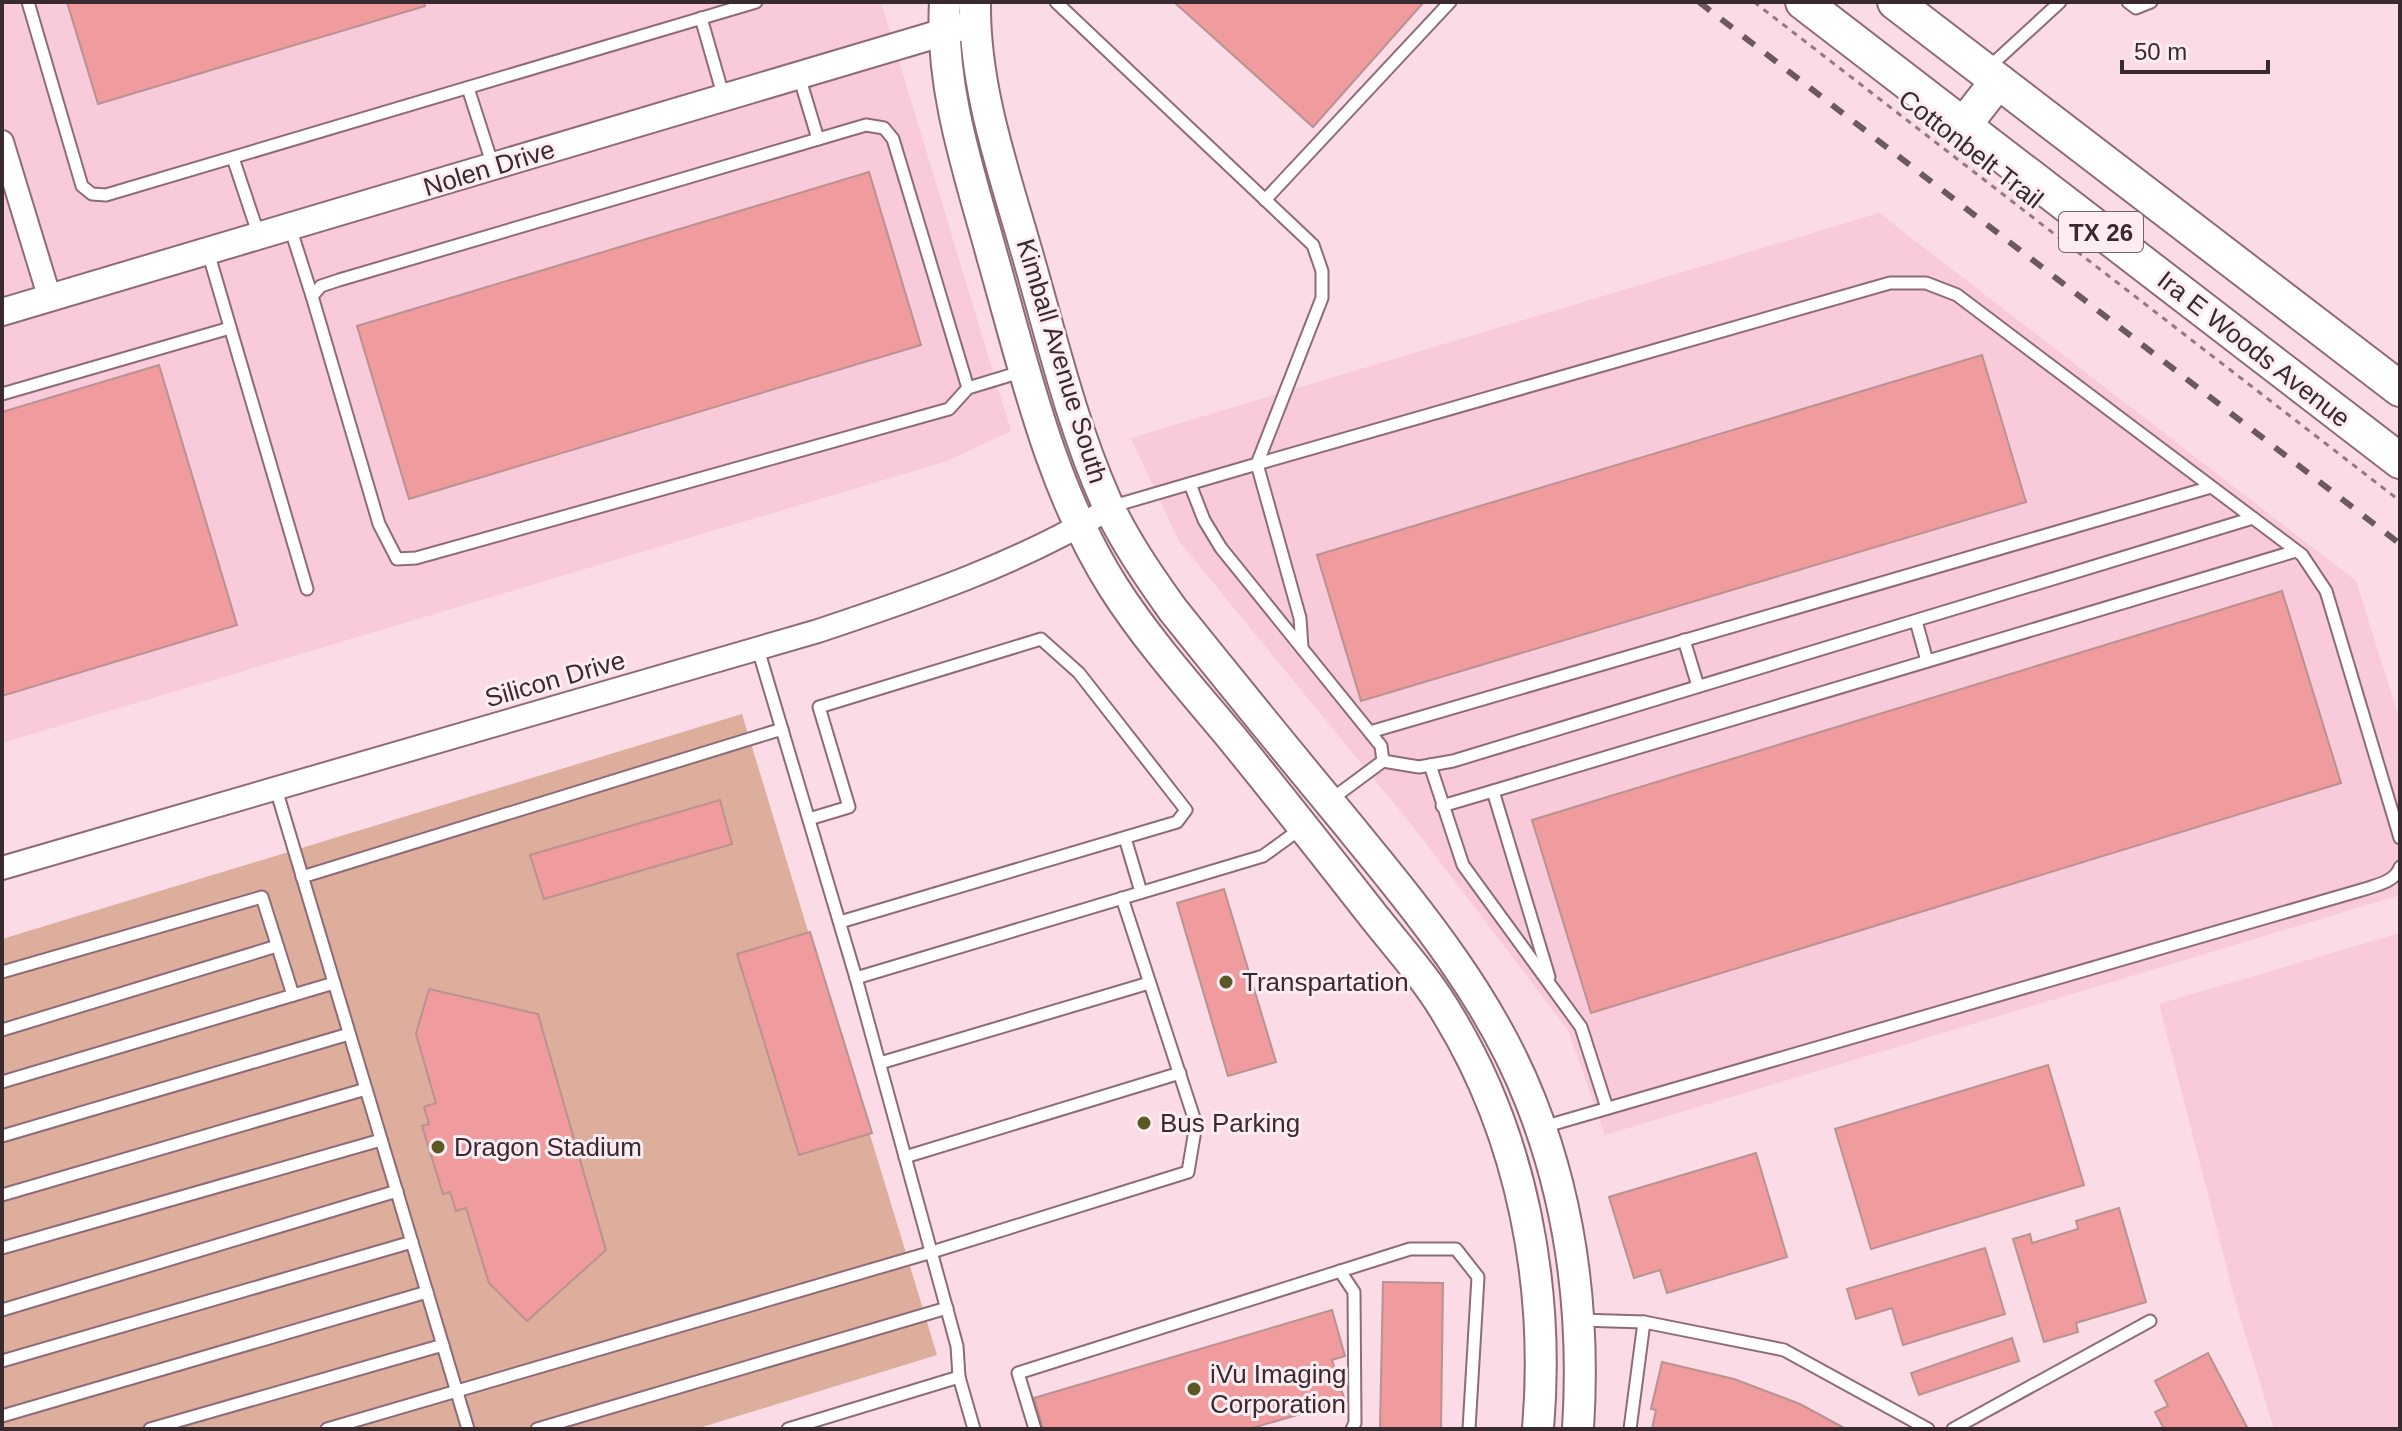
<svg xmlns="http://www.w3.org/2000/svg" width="2402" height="1431" font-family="Arial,sans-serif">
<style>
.built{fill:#f9cada}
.green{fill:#deae9d}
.building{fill:#f09b9d;stroke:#b99292;stroke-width:2}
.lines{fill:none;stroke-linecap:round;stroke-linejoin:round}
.service-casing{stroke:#8e6b77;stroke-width:15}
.minor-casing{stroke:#8e6b77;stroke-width:26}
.tertiary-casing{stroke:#8e6b77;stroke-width:30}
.secondary-casing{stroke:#8e6b77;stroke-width:34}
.primary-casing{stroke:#8e6b77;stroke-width:38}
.path{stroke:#917a81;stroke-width:3;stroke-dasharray:6 6;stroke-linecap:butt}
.service{stroke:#fff;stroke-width:11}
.minor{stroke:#fff;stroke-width:22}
.tertiary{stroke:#fff;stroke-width:26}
.secondary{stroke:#fff;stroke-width:30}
.primary{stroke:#fff;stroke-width:34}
.rail{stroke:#6c595f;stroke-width:6;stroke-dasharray:14 14;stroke-linecap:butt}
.poi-dot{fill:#5b5825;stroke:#fdedf2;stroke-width:3}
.labels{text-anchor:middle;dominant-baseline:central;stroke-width:6;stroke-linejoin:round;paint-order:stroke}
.shield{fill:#fdedf2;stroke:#74646a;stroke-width:2}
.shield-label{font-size:24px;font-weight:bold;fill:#392a2f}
.street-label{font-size:26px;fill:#392a2f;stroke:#fdedf2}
.poi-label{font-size:26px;fill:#392a2f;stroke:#fdedf2;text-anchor:start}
</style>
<rect width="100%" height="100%" fill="#fbdbe5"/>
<g class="built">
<path d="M2,2H881L1011,431L947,461L2,743Z"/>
<path d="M1879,213L2356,581L2400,721V895L1605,1135L1568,1030L1415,829L1179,541L1131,438Z"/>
<path d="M2400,933V1429H2274L2237,1307L2159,1004Z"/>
</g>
<path class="green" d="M742,714L937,1355L696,1429H2V939Z"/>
<g class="building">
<path d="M67,2H424L425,6L98,104Z"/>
<path d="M1174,2H1424L1313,127Z"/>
<path d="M869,172L921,345L409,499L357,326Z"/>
<path d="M1982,355L2026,502L1361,701L1317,555Z"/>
<path d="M159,365L237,625L2,696V412Z"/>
<path d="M2282,591L2341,783L1591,1013L1532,820Z"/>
<path d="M720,800L732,844L544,899L530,855Z"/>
<path d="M1224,889L1276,1062L1228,1076L1177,903Z"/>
<path d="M810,932L872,1133L799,1155L737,954Z"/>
<path d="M429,989L538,1014L606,1250L527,1321L489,1283L466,1208L456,1211L450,1192L443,1194L422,1126L429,1124L424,1107L436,1103L416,1034Z"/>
<path d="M2048,1065L2084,1185L1871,1249L1835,1129Z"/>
<path d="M1756,1153L1787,1257L1667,1293L1660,1270L1634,1278L1609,1197Z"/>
<path d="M2119,1208L2146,1302L2076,1323L2078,1332L2044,1342L2013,1239L2030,1234L2032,1243L2078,1229L2076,1221Z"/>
<path d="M1985,1248L2005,1314L1903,1345L1892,1308L1856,1319L1847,1289Z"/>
<path d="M1383,1282L1443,1283L1441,1429H1380Z"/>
<path d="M1332,1310L1345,1356L1332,1360L1345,1401L1249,1429H1043L1034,1398Z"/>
<path d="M2012,1338L2019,1361L1919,1395L1911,1373Z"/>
<path d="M2208,1353L2248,1429H2164L2155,1412L2168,1406L2155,1381Z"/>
<path d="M1662,1362L1734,1379L1800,1404L1846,1429H1652L1656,1410L1651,1409Z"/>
</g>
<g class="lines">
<defs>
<g id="service">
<path d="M28,2L82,186L92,194L106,195L756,2"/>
<path d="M1056,2L1313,245L1322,271V298L1257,464L1110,507"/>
<path d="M2128,2L2136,8L2151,2"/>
<path d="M701,18L724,98"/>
<path d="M1987,69L2060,2"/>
<path d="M799,76L818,139"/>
<path d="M468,88L493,166"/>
<path d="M233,158L259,236"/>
<path d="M1265,200L1450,2"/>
<path d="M290,227L312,296"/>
<path d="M208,252L307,589"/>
<path d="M968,388L949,409L416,558L397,559L379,524L312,296L321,286L339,280L866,125L884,128L893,139L968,388L1024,371"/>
<path d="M2,394L230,328"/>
<path d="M1190,484L1204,520L1221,548L1381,746L1383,761L1329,801"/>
<path d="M1916,621L1927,661"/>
<path d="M1684,640L1698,686"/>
<path d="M1302,648L1300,618L1257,464L1890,283H1926L1957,295L2302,555L2326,591L2400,838"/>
<path d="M758,649L856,978L1263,856L1303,827"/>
<path d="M1370,732L2211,487"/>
<path d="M1383,761L1419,767L1453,761L2253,518"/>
<path d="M1430,765L1463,865L1581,1027L1607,1108"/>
<path d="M276,789L468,1429"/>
<path d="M1493,791L2296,551"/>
<path d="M1442,806L1493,791L1549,977"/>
<path d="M809,819L849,807L819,707L1041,639L1079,673L1186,810L1177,822L840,922"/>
<path d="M1125,838L1141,892"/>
<path d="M302,877L782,729"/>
<path d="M2,972L262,897L293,995"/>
<path d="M856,978L957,1346L959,1377"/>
<path d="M2,1030L277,946"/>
<path d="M880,1063L1149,983"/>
<path d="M2,1082L334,983"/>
<path d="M1543,1127L2365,889C2377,885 2396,881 2400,867"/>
<path d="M2,1136L349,1034"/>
<path d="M905,1157L1180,1073"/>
<path d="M2,1195L366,1089"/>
<path d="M2,1248L381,1140"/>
<path d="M1340,1271L1354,1292L1355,1423L1352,1429"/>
<path d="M2,1310L397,1191"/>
<path d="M1580,1320L1644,1322L1784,1350L1928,1429"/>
<path d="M2,1361L412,1242"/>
<path d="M2,1416L427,1292"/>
<path d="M150,1429L443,1345"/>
<path d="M327,1429L932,1252L1188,1172L1196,1124L1122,898"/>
<path d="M537,1429L947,1308"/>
<path d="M788,1429L959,1377L974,1429"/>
<path d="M1035,1429L1018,1373L1410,1249H1456L1478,1277L1469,1429"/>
<path d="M1630,1429L1644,1322"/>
<path d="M1953,1429L2150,1321"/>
</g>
<g id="minor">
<path d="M2,142L50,299"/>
<path d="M2,868L818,631C917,598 1021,563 1110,508"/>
</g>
<path id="tertiary" d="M2,312L975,23"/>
<g id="secondary">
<path d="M945,2C940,90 970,175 993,259C1025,371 1051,489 1114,588C1148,641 1191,689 1232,738C1279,796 1325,854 1371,913C1397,946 1427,979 1448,1015C1523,1138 1550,1287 1538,1429"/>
<path d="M975,2C974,86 1002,166 1025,246C1050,331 1070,420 1106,501C1124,540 1148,575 1173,610C1230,681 1287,751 1345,821C1416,908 1490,996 1531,1102C1572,1206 1585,1318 1578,1429"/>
</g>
<g id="primary">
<path d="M1803,2L2400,461"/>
<path d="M1895,2L2400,389"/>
<path d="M1963,126L1998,81"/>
</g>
</defs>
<use href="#service" class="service-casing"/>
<use href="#minor" class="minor-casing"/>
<use href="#tertiary" class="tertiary-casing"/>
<use href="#secondary" class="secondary-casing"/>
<use href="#primary" class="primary-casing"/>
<path class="path" d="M1754,2L2400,501"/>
<use href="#service" class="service"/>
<use href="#minor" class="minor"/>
<use href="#tertiary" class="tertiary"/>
<use href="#secondary" class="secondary"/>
<use href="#primary" class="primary"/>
<path class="rail" d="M1699,2L2400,544"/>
</g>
<g class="poi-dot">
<circle cx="1226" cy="982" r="8"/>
<circle cx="1144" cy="1123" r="8"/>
<circle cx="438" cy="1147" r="8"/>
<circle cx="1194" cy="1389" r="8"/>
</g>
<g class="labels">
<rect class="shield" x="2059" y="212" width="84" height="40" rx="6"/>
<g class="shield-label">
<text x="2101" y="232">TX 26</text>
</g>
<g class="street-label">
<text transform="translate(1971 149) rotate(38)">Cottonbelt Trail</text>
<text transform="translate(489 168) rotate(-17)">Nolen Drive</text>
<text transform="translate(2254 349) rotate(38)">Ira E Woods Avenue</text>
<text transform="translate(1062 361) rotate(73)">Kimball Avenue South</text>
<text transform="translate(555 679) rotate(-16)">Silicon Drive</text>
</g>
<g class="poi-label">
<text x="1242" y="982">Transpartation</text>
<text x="1160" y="1123">Bus Parking</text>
<text x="454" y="1147">Dragon Stadium</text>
<text x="1210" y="1374">iVu Imaging<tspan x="1210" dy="30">Corporation</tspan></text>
</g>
</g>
<rect width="2402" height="1431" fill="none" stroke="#392a2f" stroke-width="8"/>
<path d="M2122 60v12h146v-12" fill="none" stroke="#392a2f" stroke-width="4"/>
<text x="2134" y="60" font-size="24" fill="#392a2f" stroke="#fdedf2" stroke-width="6" paint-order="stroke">50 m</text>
</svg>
